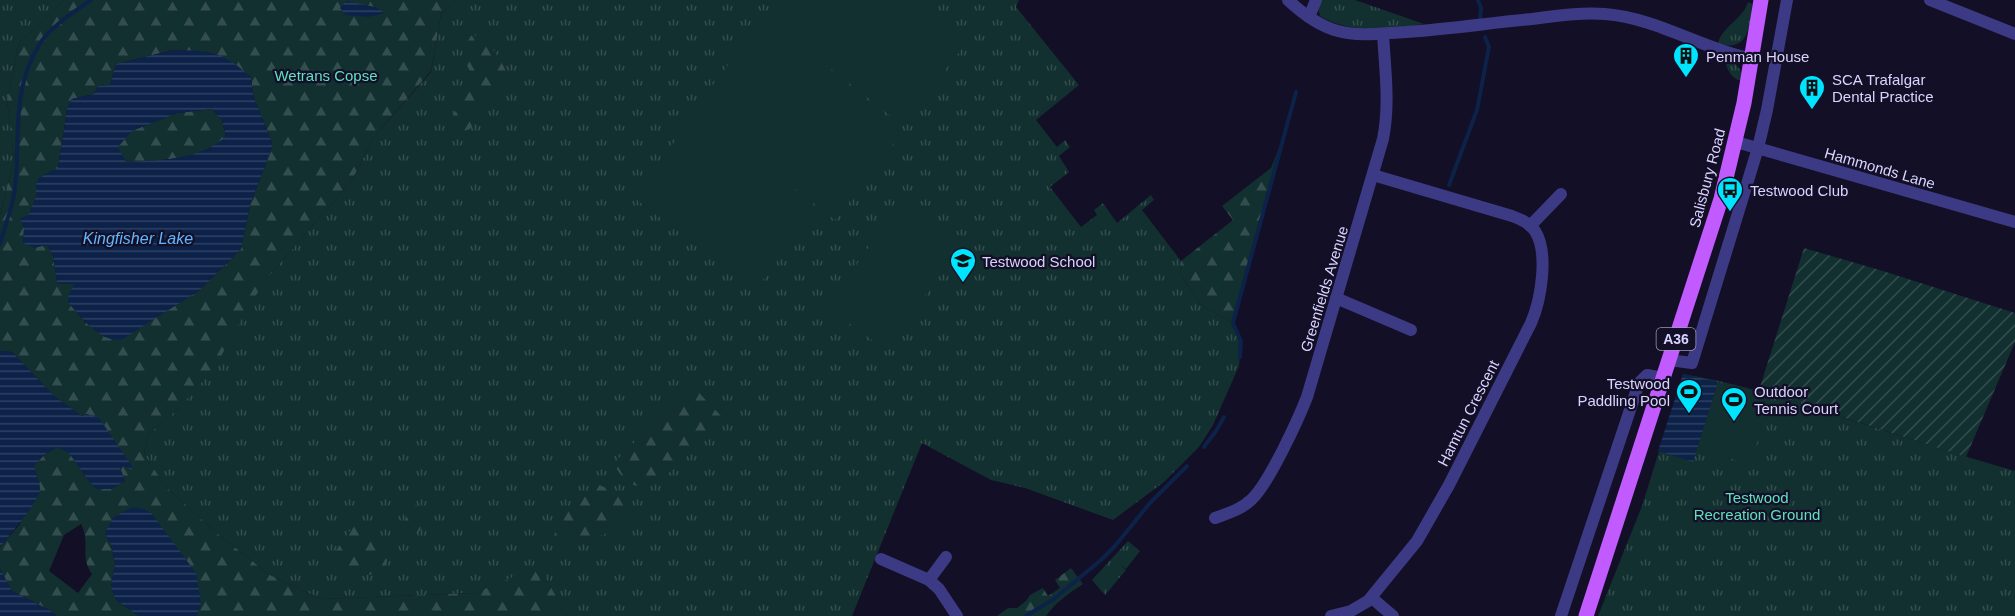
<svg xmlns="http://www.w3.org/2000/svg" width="2015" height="616" font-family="Arial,sans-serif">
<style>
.grass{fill:url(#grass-tufts)}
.forest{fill:url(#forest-firs);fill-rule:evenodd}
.garden{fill:url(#garden-furrows)}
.pitch{fill:#12302f}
.water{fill:url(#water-rules);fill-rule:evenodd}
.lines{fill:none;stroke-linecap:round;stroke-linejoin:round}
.stream{stroke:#0c2248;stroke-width:4}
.minor{stroke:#3d3a85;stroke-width:12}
.major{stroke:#c25bff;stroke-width:15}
.labels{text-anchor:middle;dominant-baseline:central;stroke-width:4.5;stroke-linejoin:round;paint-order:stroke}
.shield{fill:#130f26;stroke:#9e99be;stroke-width:1.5}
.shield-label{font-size:14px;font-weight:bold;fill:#d9d4ff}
.poi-label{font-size:15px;fill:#d9d4ff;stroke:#130f26;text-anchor:start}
.park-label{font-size:15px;fill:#5fe0c0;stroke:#130f26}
.street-label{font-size:15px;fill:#d9d4ff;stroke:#130f26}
.water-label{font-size:16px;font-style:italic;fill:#62b6ff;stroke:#130f26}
</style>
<defs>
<pattern id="grass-tufts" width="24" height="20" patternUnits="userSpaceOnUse" patternTransform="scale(1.5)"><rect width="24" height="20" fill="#12302f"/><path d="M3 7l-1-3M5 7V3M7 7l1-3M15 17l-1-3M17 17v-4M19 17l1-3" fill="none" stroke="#344d4e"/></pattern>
<pattern id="forest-firs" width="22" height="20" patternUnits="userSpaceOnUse" patternTransform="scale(1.5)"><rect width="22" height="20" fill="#12302f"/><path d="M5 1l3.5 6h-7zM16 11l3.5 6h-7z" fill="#344d4e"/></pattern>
<pattern id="garden-furrows" width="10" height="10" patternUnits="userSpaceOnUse" patternTransform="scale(1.5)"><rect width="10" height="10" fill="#12302f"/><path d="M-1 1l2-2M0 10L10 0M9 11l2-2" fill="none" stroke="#344d4e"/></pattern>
<pattern id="water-rules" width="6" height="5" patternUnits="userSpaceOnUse" patternTransform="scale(1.5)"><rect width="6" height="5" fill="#0c2248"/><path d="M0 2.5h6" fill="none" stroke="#2f4163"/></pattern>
</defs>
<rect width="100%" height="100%" fill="#130f26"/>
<g class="grass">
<path d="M0,0H64L19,43L7,100L14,159L0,215Z"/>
<path d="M455,0H1019L1016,7L1079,85L1036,120L1057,147L1065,140L1070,147L1059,156L1069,172L1050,187L1081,227L1097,215L1094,210L1103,203L1117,223L1151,195L1154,200L1142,210L1181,261L1180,274L1201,305L1233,323L1241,341L1239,366L1213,425L1199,447L1164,482L1113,520L1025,488L991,480L922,443L852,616H567L539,567L475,593L321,599L270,575L218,534L166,487L144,454L149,434L179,408L268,277L352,180L374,137L431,72L441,14Z"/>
<path d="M1322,0H1355L1424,24C1389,29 1352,35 1320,16L1318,8Z"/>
<path d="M1748,2L1752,4C1751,25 1748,54 1718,43C1723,26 1743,19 1748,2Z"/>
<path d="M1723,57C1734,62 1743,67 1742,81C1730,79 1727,67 1723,57Z"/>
<path d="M1683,374C1737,383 1787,399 1839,416C1897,435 1956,454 2015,471V616H1598L1642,506Z"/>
<path d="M1128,541L1140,551L1126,569L1120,565L1126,570L1105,595L1092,580Z"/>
</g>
<g class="forest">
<path d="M64,0H455L441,14L431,71L374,137L352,180L268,277L247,309L215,367L179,408L149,434L144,454L166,487L218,534L270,575L321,599L475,593L539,566L567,616H197L201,603L105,533L111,545L115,563L111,588L116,600L139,616H57L51,611L12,591L0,569V547L20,524L38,477L33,466L45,454L57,447L69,452L85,476L96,489H111L125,481L120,468L123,466L88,414L82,416L55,397L12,352L0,351V215L14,159L7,100L19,43ZM173,50L251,77L253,95L273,145L250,205L241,249L200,290L150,321L105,337L85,322L68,302L75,284L57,283L53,256L47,245L34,247L23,243L24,229L36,197V186L39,178L58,168L67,109L72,99L94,94L98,86L110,85L116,64ZM81,524C91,542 79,556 92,574L78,593L49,571L64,535Z"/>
<path d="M479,35C493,47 503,62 509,79C503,86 496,90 490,95C481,104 476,118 470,129L456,134L449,126C456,105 467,97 471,73C462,56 461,52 471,36Z"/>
<path d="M212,109L222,120L226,137C198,161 161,160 126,162L117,147L131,131L177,113Z"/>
<path d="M1284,135L1233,323L1201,305L1180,274L1181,261L1233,220L1222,206L1271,168Z"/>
<path d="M695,386L701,395L723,418C709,433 661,489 642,487C630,486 622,477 616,468L618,459L676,400Z"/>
<path d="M597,484L627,497L634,508C623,522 612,535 593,537C588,538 583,536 579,538C570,540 566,544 556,543L554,536C560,517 581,495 597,484Z"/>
<path d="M413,505H418C425,515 424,521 419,532L409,536L403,530L406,516Z"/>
<path d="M356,522H364L373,532L387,560L385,572C366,575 353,579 335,571L332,561L335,552Z"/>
<path d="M1071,568L1083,584C1069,593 1056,602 1046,616H997L1008,608H1017L1026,601L1030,595L1043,588L1048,596L1060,588L1055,580Z"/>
</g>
<path class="garden" d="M1804,248L1883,271L2015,313V342L1966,457L1759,390Z"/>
<g class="pitch">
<path d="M777,0H913L967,42L902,125L764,16Z"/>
<path d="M760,24L901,134L835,220L693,110Z"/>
<path d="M690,121L813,213L756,289L633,197Z"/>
<path d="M905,197L965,240L886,350L826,307Z"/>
<path d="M1718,382L1771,400L1750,465L1697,447Z"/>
</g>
<g class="water">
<path d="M346,1L375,7L385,13L368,17L346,15L340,8Z"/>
<path d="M173,50C212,51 220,50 251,77L253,95L273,145L250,205L241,249L200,290L123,339C102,345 80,316 68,302L69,294L74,284L57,283L53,256L47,245L34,248L23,243L24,229L20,218L28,216L36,197V185L39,178L58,168L67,109L72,99L94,94L98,86L110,85L116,64ZM212,109L222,120L226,136C199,161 160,160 126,162L118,147L132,131L177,113Z"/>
<path d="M0,351L12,352L55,397L82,416L87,414L99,418L132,466V470L123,466L120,468L125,481L111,489H96L85,476L69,453L57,447L45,454L34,466C36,474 40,481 40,489C39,502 9,536 0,547Z"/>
<path d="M1683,374L1718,382L1693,462L1658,451Z"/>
<path d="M132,507L144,509L152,514L196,573L201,603L197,616H139L116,600L111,588L115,563L111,545L105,533L113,518Z"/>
<path d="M0,569L12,591L51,611L57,616H0Z"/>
</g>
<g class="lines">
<g class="stream">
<path d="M1478,0L1481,8L1480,18"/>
<path d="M1449,185L1477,110L1489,47L1485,37"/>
<path d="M0,244C4,228 11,211 14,195C22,142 9,95 39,45C50,27 74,12 91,0"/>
<path d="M1240,357L1241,341L1233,323L1296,92"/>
<path d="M1204,447L1216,431L1224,417"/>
<path d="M1026,616L1054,599L1101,560L1115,546L1149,504L1187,466"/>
</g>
<g class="minor">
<path d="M1288,0C1302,13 1319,26 1338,31C1360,37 1383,33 1406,32C1448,29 1490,23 1532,19C1556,16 1581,12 1605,14C1657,18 1702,49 1752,59"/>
<path d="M1930,0L2015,34"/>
<path d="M1309,17L1316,0"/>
<path d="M1736,142L2015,222"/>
<path d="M1530,226L1561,194"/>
<path d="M1336,298L1411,330"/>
<path d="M1669,360L1692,363L1758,148L1767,110L1787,0"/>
<path d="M1215,518C1229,513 1242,509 1252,499C1269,483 1298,420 1307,397L1383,139C1390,103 1385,70 1383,34"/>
<path d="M881,559L929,580L939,589L957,616"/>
<path d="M929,580L946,557"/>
<path d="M1372,598L1393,616"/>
<path d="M1331,616L1351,611L1368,601L1417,541L1449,485L1531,323C1541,300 1549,253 1535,231C1530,223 1520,219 1512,216L1373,175"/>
<path d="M1561,616L1639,383L1647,375L1663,378"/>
</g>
<path class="major" d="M1586,616L1721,199L1744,103L1761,0"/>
</g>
<defs>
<symbol id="building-pin" viewBox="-11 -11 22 30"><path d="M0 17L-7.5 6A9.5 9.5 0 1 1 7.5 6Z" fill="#00e5ff" stroke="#130f26"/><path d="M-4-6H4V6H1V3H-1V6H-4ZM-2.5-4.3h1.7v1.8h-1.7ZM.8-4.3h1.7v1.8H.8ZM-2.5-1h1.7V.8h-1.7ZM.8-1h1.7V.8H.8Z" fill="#111"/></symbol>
<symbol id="bus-pin" viewBox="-11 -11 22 30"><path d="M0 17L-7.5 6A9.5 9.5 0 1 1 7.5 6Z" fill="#00e5ff" stroke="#130f26"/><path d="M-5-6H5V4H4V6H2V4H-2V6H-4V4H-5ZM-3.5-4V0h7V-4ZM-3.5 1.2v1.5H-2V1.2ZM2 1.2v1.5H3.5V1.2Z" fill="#111"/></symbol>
<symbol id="school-pin" viewBox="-11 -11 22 30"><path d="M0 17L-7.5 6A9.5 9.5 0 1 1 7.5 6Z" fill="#00e5ff" stroke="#130f26"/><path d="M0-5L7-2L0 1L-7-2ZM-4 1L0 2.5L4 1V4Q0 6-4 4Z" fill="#111"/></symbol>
<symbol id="stadium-pin" viewBox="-11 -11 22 30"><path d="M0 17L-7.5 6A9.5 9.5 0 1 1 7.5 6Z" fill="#00e5ff" stroke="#130f26"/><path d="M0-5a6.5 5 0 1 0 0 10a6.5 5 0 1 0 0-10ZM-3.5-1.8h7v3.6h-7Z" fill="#111"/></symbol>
</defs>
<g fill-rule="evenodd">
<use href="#building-pin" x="1671" y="41" width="30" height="40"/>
<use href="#building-pin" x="1797" y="73" width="30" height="40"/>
<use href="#bus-pin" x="1715" y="175" width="30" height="40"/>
<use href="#school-pin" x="948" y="246" width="30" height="40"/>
<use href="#stadium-pin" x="1674" y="377" width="30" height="40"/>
<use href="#stadium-pin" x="1719" y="385" width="30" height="40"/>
</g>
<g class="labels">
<rect class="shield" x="1656.5" y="328" width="39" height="22" rx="4.5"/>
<g class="shield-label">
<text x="1676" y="339">A36</text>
</g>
<g class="poi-label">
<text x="1706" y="56">Penman House</text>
<text x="1832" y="79">SCA Trafalgar<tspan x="1832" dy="17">Dental Practice</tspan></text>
<text x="1750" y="190">Testwood Club</text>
<text x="982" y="261">Testwood School</text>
<text x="1670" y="383" text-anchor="end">Testwood<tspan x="1670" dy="17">Paddling Pool</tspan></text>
<text x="1754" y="391">Outdoor<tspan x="1754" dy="17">Tennis Court</tspan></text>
</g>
<g class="park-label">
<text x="326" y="75">Wetrans Copse</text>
<text x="1757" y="497">Testwood<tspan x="1757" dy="17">Recreation Ground</tspan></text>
</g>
<g class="street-label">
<text transform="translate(1880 168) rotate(16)">Hammonds Lane</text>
<text transform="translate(1707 178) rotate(-75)">Salisbury Road</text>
<text transform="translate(1324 289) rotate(-73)">Greenfields Avenue</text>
<text transform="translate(1468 413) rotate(-63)">Hamtun Crescent</text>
</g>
<g class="water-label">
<text x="138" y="238">Kingfisher Lake</text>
</g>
</g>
</svg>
